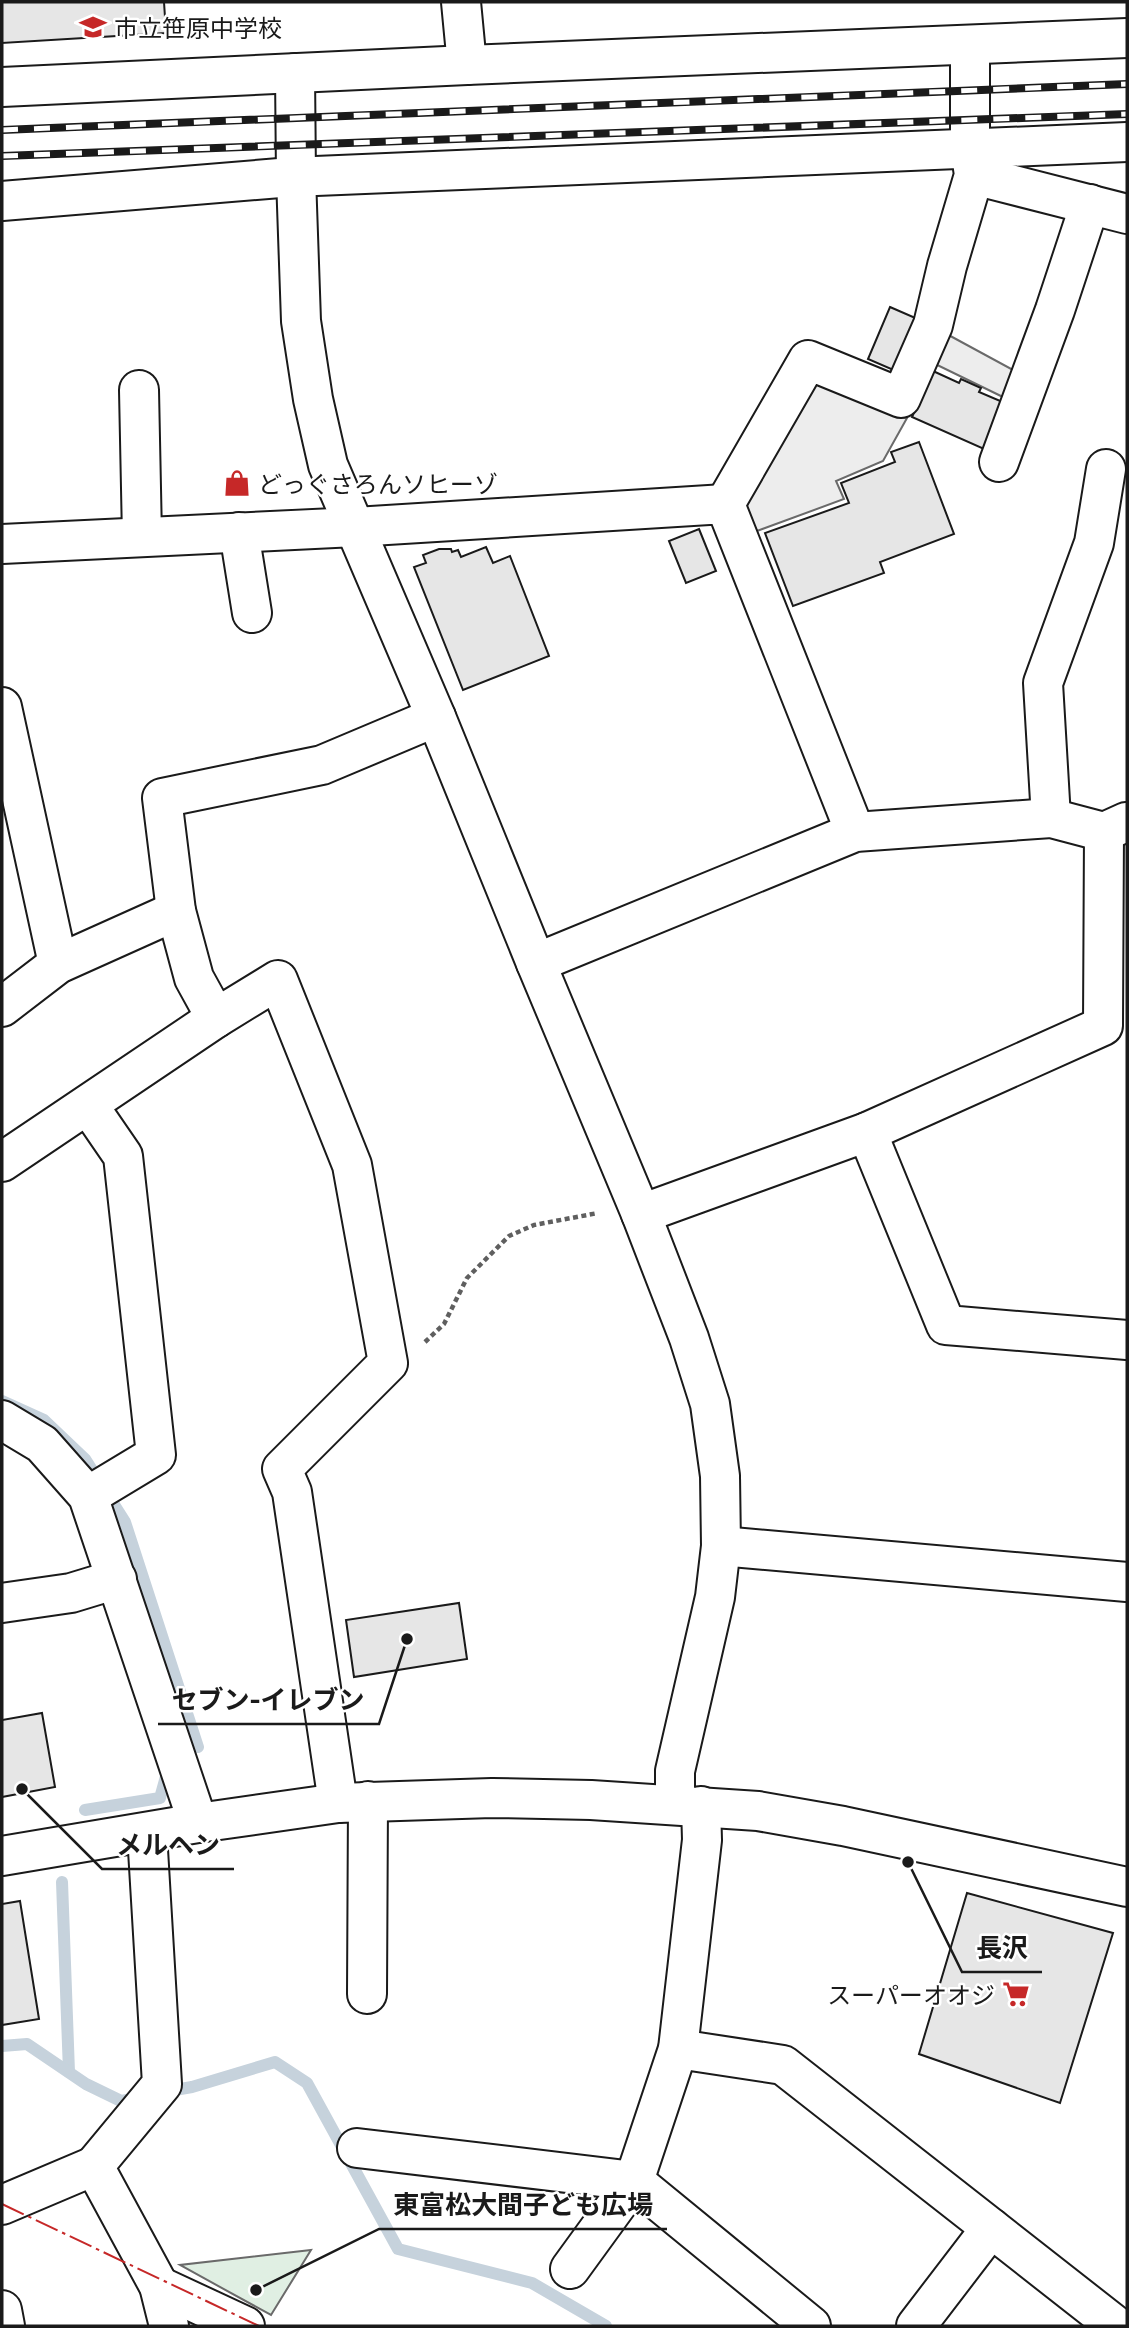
<svg xmlns="http://www.w3.org/2000/svg" width="1129" height="2328" font-family="Commissioner,'Noto Sans JP',sans-serif">
<style>
.green{fill:#e0efe3;stroke:#6a6a6a;stroke-width:2}
.parking{fill:#ededed;stroke:#6a6a6a;stroke-width:2}
.lines{fill:none;stroke-linecap:round;stroke-linejoin:round}
.stream{stroke:#c6d2dc;stroke-width:12}
.building{fill:#e6e6e6;stroke:#1a1a1a;stroke-width:2}
.minor-casing{stroke:#1a1a1a;stroke-width:42}
.path{stroke:#5f5f5f;stroke-width:4.5;stroke-dasharray:5 3.5;stroke-linecap:butt}
.minor{stroke:#fff;stroke-width:38}
.rail-casing{stroke:#1a1a1a;stroke-width:8}
.rail{stroke:#fff;stroke-width:5;stroke-dasharray:16;stroke-linecap:butt}
.power{stroke:#c62828;stroke-width:2;stroke-dasharray:24 5 3.5 5;stroke-linecap:butt}
.labels{text-anchor:middle;dominant-baseline:central;stroke-width:5;stroke-linejoin:round;paint-order:stroke}
.poi-label{font-size:24px;fill:#1a1a1a;stroke:#fff;text-anchor:start}
.leader{fill:none;stroke:#1a1a1a;stroke-width:2.5}
.callout-dot{fill:#1a1a1a;stroke:#fff;stroke-width:2.5}
.callout-label{font-size:26px;text-anchor:middle;font-weight:bold;fill:#1a1a1a;stroke:#fff;stroke-width:5;stroke-linejoin:round;paint-order:stroke}
</style>
<rect width="100%" height="100%" fill="#fff"/>
<path class="green" d="M311,2250L271,2315L180,2265Z"/>
<g class="parking">
<path d="M943,332L1015,371L1005,398L929,361Z"/>
<path d="M815,378L877,397L907,418L883,461L836,481L844,499L757,531L741,500Z"/>
</g>
<g class="lines">
<g class="stream">
<path d="M2,1401L44,1420L85,1459L125,1522L198,1747"/>
<path d="M85,1810L160,1798L167,1773"/>
<path d="M62,1882L69,2072"/>
<path d="M2,2046L27,2044L86,2084L121,2101L139,2098"/>
<path d="M163,2092L192,2087L275,2062L307,2083L398,2249L532,2283L606,2326"/>
</g>
</g>
<g class="building">
<path d="M2,2H164L166,33L2,43Z"/>
<path d="M890,307L920,320L898,372L868,359Z"/>
<path d="M933,371L959,383L961,379L981,388L979,392L1005,403L984,449L912,417Z"/>
<path d="M919,442L954,534L880,562L884,573L793,606L765,533L849,503L841,483L895,462L891,452Z"/>
<path d="M699,529L716,571L686,583L669,541Z"/>
<path d="M486,547L493,563L510,556L549,656L463,690L414,567L426,563L423,555L439,549H451L452,552L458,550L461,557Z"/>
<path d="M459,1603L467,1659L354,1677L346,1620Z"/>
<path d="M42,1713L55,1787L2,1797V1720Z"/>
<path d="M967,1893L1113,1933L1060,2103L919,2054Z"/>
<path d="M20,1901L39,2019L2,2025V1904Z"/>
</g>
<g class="lines">
<defs>
<g id="minor">
<path d="M461,2L467,65"/>
<path d="M295,73L296,177L301,321L313,399L328,465L436,717L536,963L641,1214L689,1338L710,1404L720,1476L721,1546L715,1597L675,1771V1805"/>
<path d="M2,87L467,65L1127,38"/>
<path d="M974,175L1127,214"/>
<path d="M2,201L292,177L1127,142"/>
<path d="M139,390L142,537"/>
<path d="M999,462L1055,310L1090,204"/>
<path d="M725,504L808,360L901,398L933,325L947,266L974,175L970,148V45"/>
<path d="M239,532L252,613"/>
<path d="M2,544L355,527L725,504L855,832"/>
<path d="M2,707L58,964"/>
<path d="M1051,818L1043,683L1094,543L1106,469"/>
<path d="M1104,832L1103,1026L867,1132L946,1325L1127,1340"/>
<path d="M536,963L855,832L1051,818L1104,832L1126,822"/>
<path d="M2,1007L58,964L176,911"/>
<path d="M2,1162L216,1018"/>
<path d="M641,1214L867,1132"/>
<path d="M2,1420L42,1444L88,1496L198,1823"/>
<path d="M88,1496L156,1455L123,1156L88,1105"/>
<path d="M721,1546L1127,1582"/>
<path d="M2,1603L71,1593L117,1579"/>
<path d="M338,1803L292,1492L282,1469L388,1363L352,1165L278,980L216,1018L194,978L176,911L162,798L322,765L436,717"/>
<path d="M147,1833L162,2084L94,2166L159,2286L169,2326"/>
<path d="M2,1856L198,1823L338,1803L492,1798L591,1800L758,1811L843,1826L1127,1887"/>
<path d="M367,1994L368,1801"/>
<path d="M678,2049L783,2065L1116,2326"/>
<path d="M357,2148L634,2181L811,2326"/>
<path d="M2,2205L94,2166"/>
<path d="M570,2269L634,2181L678,2049L702,1840L701,1806"/>
<path d="M159,2286L245,2326"/>
<path d="M2,2310L5,2326"/>
<path d="M916,2326L991,2228"/>
</g>
</defs>
<use href="#minor" class="minor-casing"/>
<path class="path" d="M425,1342L444,1324L467,1278L509,1236L534,1225L598,1213"/>
<use href="#minor" class="minor"/>
<defs>
<g id="rail">
<path d="M2,130L1127,84"/>
<path d="M2,156L1127,114"/>
</g>
</defs>
<use href="#rail" class="rail-casing"/>
<use href="#rail" class="rail"/>
<path class="power" d="M2,2204L259,2326"/>
</g>
<defs>
<symbol id="school-bare" viewBox="-9 -9 18 18"><path d="M0-5L7-2L0 1L-7-2ZM-4 1L0 2.5L4 1V4Q0 6-4 4Z" fill="#c62828" stroke="#fff" stroke-width="2.5" paint-order="stroke"/></symbol>
<symbol id="shop-bare" viewBox="-9 -9 18 18"><path d="M-5-2.5h2.3a2.7 3.5 0 0 1 5.4 0H5L5.5 6h-11ZM-1.5-2.5h3a1.5 2.3 0 0 0-3 0Z" fill="#c62828" stroke="#fff" stroke-width="2.5" paint-order="stroke"/></symbol>
<symbol id="supermarket-bare" viewBox="-9 -9 18 18"><path d="M-6-5.5h2.5l.6 2H6L4.5 2H-2.5L-4.4-4H-6ZM-1.5 3.2a1.3 1.3 0 1 0 .1 0ZM3 3.2a1.3 1.3 0 1 0 .1 0Z" fill="#c62828" stroke="#fff" stroke-width="2.5" paint-order="stroke"/></symbol>
</defs>
<g fill-rule="evenodd">
<use href="#school-bare" x="74" y="8" width="38" height="38"/>
<use href="#shop-bare" x="218" y="464" width="38" height="38"/>
<use href="#supermarket-bare" x="997" y="1975" width="38" height="38"/>
</g>
<g class="labels">
<g class="poi-label">
<text x="114" y="27">市立笹原中学校</text>
<text x="258" y="483">どっぐさろんソヒーゾ</text>
<text x="995" y="1994" text-anchor="end">スーパーオオジ</text>
</g>
</g>
<path class="leader" d="M407 1639L379 1724H158M22 1789L102 1869H234M908 1862L962 1972H1042M256 2290L379 2229H667"/>
<g class="callout-dot">
<circle cx="407" cy="1639" r="7"/>
<circle cx="22" cy="1789" r="7"/>
<circle cx="908" cy="1862" r="7"/>
<circle cx="256" cy="2290" r="7"/>
</g>
<g class="callout-label">
<text x="268" y="1709">セブン-イレブン</text>
<text x="168" y="1854">メルヘン</text>
<text x="1002" y="1957">長沢</text>
<text x="523" y="2214">東富松大間子ども広場</text>
</g>
<rect width="1129" height="2328" fill="none" stroke="#1a1a1a" stroke-width="7"/>
</svg>
